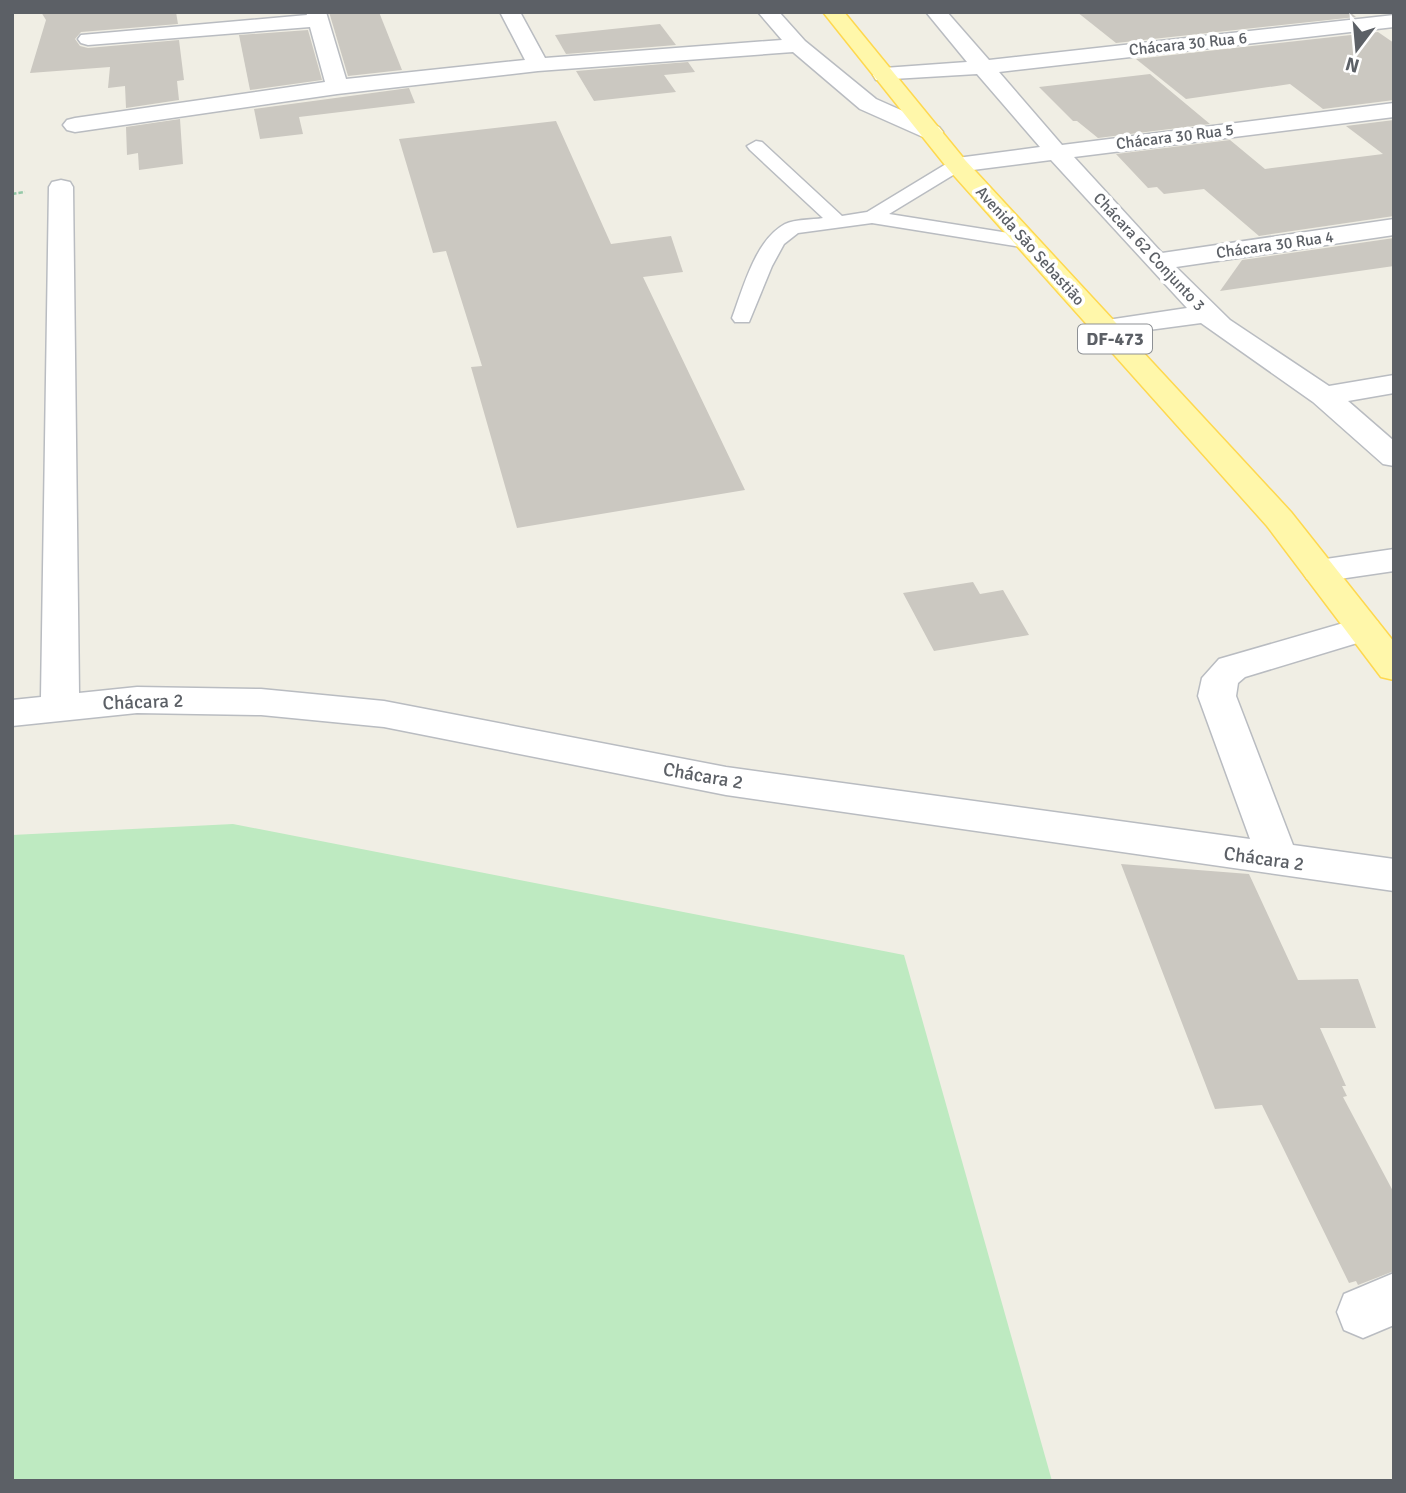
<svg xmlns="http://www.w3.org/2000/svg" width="1406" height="1493" font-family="Signika,sans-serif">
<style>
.green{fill:#beeac1}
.building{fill:#cbc8c1}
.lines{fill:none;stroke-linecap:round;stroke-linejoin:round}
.service-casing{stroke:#b9bcc1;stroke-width:3}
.minor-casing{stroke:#b9bcc1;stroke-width:3}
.primary-casing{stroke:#fed84f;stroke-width:3}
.path{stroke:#95c9a8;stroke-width:2.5;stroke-dasharray:4.5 2;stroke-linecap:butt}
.service{fill:#fff;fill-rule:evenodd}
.minor{fill:#fff;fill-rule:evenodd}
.primary{fill:#fff7aa;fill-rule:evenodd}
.labels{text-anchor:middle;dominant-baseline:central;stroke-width:7;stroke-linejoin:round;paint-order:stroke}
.far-street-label{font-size:16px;fill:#5c6066;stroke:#fff}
.shield{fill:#fff;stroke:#8d9094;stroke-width:2}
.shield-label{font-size:18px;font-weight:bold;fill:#5c6066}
.street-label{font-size:19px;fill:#5c6066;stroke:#fff}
</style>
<rect width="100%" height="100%" fill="#f0eee4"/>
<path class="green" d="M233,824L904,955L1052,1481H12V835Z"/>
<g class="building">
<path d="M41,12H176L178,24L81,32L75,39L80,46L88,48L179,40L184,80L177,81L179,100L126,108L125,86L108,88L110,67L30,73L46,20Z"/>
<path d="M329,12H379L402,70L348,76Z"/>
<path d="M1077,12H1350L1356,17L1116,43Z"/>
<path d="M660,24L676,45L566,54L555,35Z"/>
<path d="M308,30L322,80L250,90L239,35Z"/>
<path d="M1378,32L1394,43V100L1323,109L1290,84L1186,99L1136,59Z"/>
<path d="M688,62L695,72L664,75L676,92L594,101L576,71Z"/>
<path d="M1150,74L1210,124L1098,138L1077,121H1073L1039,87Z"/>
<path d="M409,88L415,103L299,117L303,134L260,139L254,109Z"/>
<path d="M180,119L183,164L139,170L138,153L127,155L126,127Z"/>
<path d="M1394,120V216L1259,236L1204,189L1164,194L1157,187L1148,188L1116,154L1230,140L1265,169L1383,154L1346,126Z"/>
<path d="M556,121L611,244L671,236L683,272L643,277L745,490L517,528L471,367L482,366L446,251L433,253L399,139Z"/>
<path d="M1394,238V266L1220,291L1242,260Z"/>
<path d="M973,582L980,594L1003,590L1029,635L934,651L903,593Z"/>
<path d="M1121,864L1249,874L1298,980L1358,979L1376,1028H1320L1346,1086H1342L1347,1096L1343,1097L1394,1193V1271L1358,1285L1356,1281L1349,1283L1262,1105L1215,1109Z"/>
</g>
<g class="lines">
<defs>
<path id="service" d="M756,141L762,142L842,216L867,212L951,161H963L966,165L963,169L889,214L1027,236L1036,242L1027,248L872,223L798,233L784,244L772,266L749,322H735L732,318C743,289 755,240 785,224C795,219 812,220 823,218L750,150L747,146Z"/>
<g id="minor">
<path d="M306,12H326L346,79L525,60L500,12H520L545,58L782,40L758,12H779L805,41L876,99L939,127L943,132L939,137H923L860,109L793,52L538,71L337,94L75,132L67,130L63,125L67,120L75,118L325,82L310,27L88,45L81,43L78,39L81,35L307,15Z"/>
<path d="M926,12H947L989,60L1394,15V27L999,72L1062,145L1394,103V117L1074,157L1162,253L1394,219V235L1176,267L1230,320L1329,386L1394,375V393L1348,401L1394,441V466L1383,464L1313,402L1201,323L1104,336L1094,334L1090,328L1094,322L1187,308L1051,160L957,172L949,170L945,165L949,160L957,158L1040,147L977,74L876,80L873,75L884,68L967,62Z"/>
<path d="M61,180L70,182L73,187L79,693L137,687L261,689L384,701L726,767L1250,839L1198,696L1202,678L1219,659L1364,617L1377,621L1382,629L1377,637L1245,677L1238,683L1236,696L1293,845L1394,859V891L726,795L384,727L261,715L137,713L12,726V700L41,697L49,187L52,182Z"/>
<path d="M1394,549V571L1319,582L1307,579L1302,571L1307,563L1319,560Z"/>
<path d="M1394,1273V1325L1363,1338L1344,1330L1337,1312L1344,1294Z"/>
</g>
<path id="primary" d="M823,12H844L965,160L1291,512L1394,642V680L1381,677L1267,526L949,170Z"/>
</defs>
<use href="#service" class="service-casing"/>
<use href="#minor" class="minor-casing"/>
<use href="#primary" class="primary-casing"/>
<path class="path" d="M12,194L25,192"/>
<use href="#service" class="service"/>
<use href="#minor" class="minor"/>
<use href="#primary" class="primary"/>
</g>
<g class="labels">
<g class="far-street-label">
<text transform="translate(1188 44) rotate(-6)">Chácara 30 Rua 6</text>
<text transform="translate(1175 137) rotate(-7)">Chácara 30 Rua 5</text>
<text transform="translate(1275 245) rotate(-8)">Chácara 30 Rua 4</text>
<text transform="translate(1030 246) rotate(48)">Avenida São Sebastião</text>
<text transform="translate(1149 252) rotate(47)">Chácara 62 Conjunto 3</text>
</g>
<rect class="shield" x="1078" y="324.5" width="74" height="29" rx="5"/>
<g class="shield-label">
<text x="1115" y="339">DF-473</text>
</g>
<g class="street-label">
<text transform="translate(143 702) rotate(-2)">Chácara 2</text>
<text transform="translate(703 776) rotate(10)">Chácara 2</text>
<text transform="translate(1264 859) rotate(8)">Chácara 2</text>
</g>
</g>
<rect width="1406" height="1493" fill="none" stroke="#5c6066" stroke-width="28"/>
<g transform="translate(1357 49) rotate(196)" stroke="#ffffff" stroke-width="5" paint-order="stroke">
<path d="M0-5L12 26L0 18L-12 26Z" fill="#5c6066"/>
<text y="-10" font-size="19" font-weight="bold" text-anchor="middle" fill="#5c6066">N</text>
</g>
</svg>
